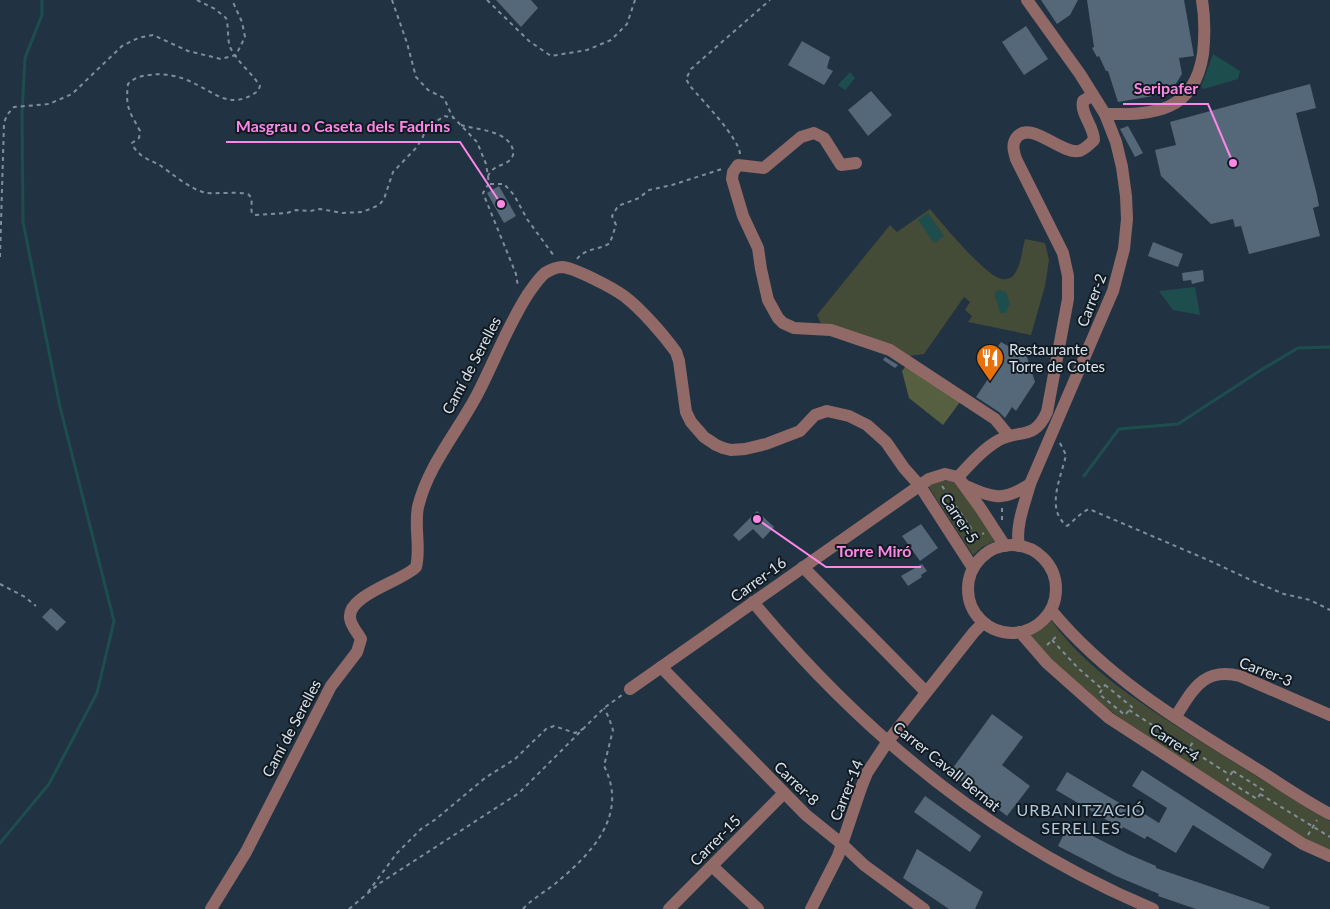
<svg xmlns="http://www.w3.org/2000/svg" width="1330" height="909" font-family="Lato,sans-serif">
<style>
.green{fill:#444b36}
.forest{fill:#565f3f}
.water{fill:#1e4d4e}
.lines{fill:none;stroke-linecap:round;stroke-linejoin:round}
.stream{stroke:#1e4d4e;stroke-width:3}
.building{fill:#546879}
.path{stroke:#808e9b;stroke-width:2;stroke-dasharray:4 4;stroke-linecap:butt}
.minor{stroke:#916a68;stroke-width:12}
.labels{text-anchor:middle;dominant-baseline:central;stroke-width:4;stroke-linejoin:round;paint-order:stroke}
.street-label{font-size:15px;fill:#d9e4ee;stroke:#121a21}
.poi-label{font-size:15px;fill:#d9e4ee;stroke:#121a21;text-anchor:start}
.neighbourhood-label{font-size:16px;letter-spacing:1px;fill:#afc5d8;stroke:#121a21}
.leader{fill:none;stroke:#fb87e6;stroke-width:2}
.callout-dot{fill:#fb87e6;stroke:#121a21;stroke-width:2}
.callout-label{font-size:16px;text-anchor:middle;font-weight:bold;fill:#fb87e6;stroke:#121a21;stroke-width:4;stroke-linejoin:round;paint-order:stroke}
</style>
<rect width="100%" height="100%" fill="#213343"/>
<g class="green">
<path d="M930,209C942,223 986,277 1002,279C1005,280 1011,278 1013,276C1021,267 1022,250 1025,239L1045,243L1049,260L1045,286L1031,335L968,322L972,316L965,310L970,302L964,297L924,354L909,356L821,324L817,315L890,225L897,232Z"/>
<path d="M934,481H955L995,541L982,547L973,555L928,486Z"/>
<path d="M1051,620C1087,671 1144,705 1195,738C1234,762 1273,787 1312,811L1330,821V850L1304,841L1165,752L1071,681L1028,636L1037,632Z"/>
</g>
<path class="forest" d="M906,366L960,402L943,425L909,398L902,371Z"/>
<g class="water">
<path d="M1213,54L1240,71L1238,79L1204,89L1201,87Z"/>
<path d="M850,72L855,78L845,90L838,85Z"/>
<path d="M928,213L944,236L934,243L918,220Z"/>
<path d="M1195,287L1200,315L1173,310L1159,291Z"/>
<path d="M1000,290L1006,292L1010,303L1006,313H1000L998,304L995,298V292Z"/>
</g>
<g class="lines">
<g class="stream">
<path d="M1084,476L1119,429L1178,424L1261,370L1298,348L1330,347"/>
<path d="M0,843L49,784L97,693L114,621L60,407L23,222L22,113L25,58L42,15V0"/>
</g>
</g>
<g class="building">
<path d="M496,0H531L538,8L521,27Z"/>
<path d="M1041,0H1078L1070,15L1057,24Z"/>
<path d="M1087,0H1184L1194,56L1179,58L1182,74L1170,93L1118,102L1108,71H1106L1099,56L1097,57L1092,48L1094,47Z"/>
<path d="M1026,26L1048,59L1024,75L1002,42Z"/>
<path d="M802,41L830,57L827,68L833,71L824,85L788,65Z"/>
<path d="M1310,84L1316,108L1296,113L1317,195L1319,206L1313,208L1320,236L1249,254L1241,226L1235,227L1233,219L1211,224L1161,176L1155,150L1176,145L1170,122Z"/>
<path d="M871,91L892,115L868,136L848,110Z"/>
<path d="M1128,126L1143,153L1135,157L1120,129Z"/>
<path d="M499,186L516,216L504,223L487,193Z"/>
<path d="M1153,242L1183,254L1178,267L1148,256Z"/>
<path d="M1203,270L1204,281L1192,284L1191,280L1183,281L1182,273Z"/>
<path d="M1001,342L1027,357L1035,382L1016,411L1012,407L1005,418L999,412L976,397L990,376L984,372L989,364L982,359L991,346L996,349Z"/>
<path d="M885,357L898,365L895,368L883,360Z"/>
<path d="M757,511L774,527L763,539L753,529L739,541L733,535Z"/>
<path d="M921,524L938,548L920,561L902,536Z"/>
<path d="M922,564L927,571L921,575L922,577L908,586L901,576Z"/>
<path d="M51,608L66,622L57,631L42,617Z"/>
<path d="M992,714L1023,737L1002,765L1030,786L1007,816L950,772Z"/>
<path d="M1142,770L1272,854L1263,869L1193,825L1176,853L1147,836L1145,839L1123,827L1122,829L1056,790L1067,772L1133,811L1135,808L1159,823L1167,808L1132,786Z"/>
<path d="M925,796L981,836L970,852L914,812Z"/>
<path d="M1069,824L1128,854L1156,866V868L1270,907L1269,909H1196L1158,896L1159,894L1116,876L1058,846Z"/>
<path d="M917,849L983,892L975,909H949L903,878Z"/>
</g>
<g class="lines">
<g class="path">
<path d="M197,0L215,9L226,18C229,27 227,38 230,47C237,62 251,72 260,86L258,91C229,112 214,91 187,80C174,75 162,73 149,75C140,76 134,78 128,84C125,108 130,112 140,131L139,138L132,143C133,148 137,151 141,155C146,159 152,161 158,164C172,173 190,190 207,193C215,194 245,191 249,195C254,200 250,207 252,213L255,215L287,213L296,210L310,211L320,209L342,213L362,212L370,209L379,205L384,199L393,172L416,148L422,139L426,129L444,116L454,118"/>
<path d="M392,0L407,43L416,77L428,90L444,98L452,116L477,142L486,164L489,183L483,193L516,274L518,287"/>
<path d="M487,0L529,41L551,56L587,50L611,40L627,24L635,0"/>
<path d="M461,125C477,130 508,130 513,150C513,152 514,155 512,157C507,167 494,163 488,176"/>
<path d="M740,154C739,138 702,100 690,86L686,79L691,69L770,0"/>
<path d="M490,184H504L514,195L527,219L554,256"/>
<path d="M0,257L4,123L7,115L14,107L49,104L72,94L122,46L138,38L153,35L188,51L221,59L236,55L245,37L242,22L232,0"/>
<path d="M577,259C585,248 600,250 610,243L616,225L612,216L618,206L639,198L649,190L672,185L722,169"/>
<path d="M1060,443L1066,455C1061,478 1045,509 1067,526C1075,520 1080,513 1089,509L1208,560L1253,581L1284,594L1310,600L1330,610"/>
<path d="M942,486L977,537"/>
<path d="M1002,508V520"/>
<path d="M969,543L984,533"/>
<path d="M0,584L25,597L36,606"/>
<path d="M1052,640L1078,668L1102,689"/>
<path d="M1047,645L1058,635"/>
<path d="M1105,685L1132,707L1125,715L1099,694Z"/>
<path d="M1129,710L1230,775"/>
<path d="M1186,753L1193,742"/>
<path d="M1233,771L1263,790L1257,799L1227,780Z"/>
<path d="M1260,794L1330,837"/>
<path d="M1308,835L1317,820"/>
<path d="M368,892L397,853L421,829L436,819L485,778L515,759L546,729L554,726L575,733L583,729"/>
<path d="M349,909L380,883L519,793L604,708L622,695"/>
<path d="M523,909C533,898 545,892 556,883C592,853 629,815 604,766L613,730L609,718L604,708"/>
</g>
<g class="minor">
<path d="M1105,114C1155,115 1194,112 1203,54C1205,35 1205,18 1202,0"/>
<path d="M856,163L841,165L824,138L814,133L801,137L764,168L738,165L733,172L732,179L743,216L758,248L761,269L768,300L778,318L783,323L794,328L831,330L890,350L995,419L1009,436"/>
<path d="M958,477C970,464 983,449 999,440C1020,429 1034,441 1047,412L1068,299V276L1063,253L1016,159C1014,152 1011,144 1017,137C1031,120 1062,155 1079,151C1084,150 1090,144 1094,140C1094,126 1080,114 1083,101L1093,95"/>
<path d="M958,477L981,509L1005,546"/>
<path d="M966,486C994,498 1003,502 1030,484"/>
<circle cx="1012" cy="589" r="44"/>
<path d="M1019,546C1015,526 1025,503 1030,484L1113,291L1124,249L1127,219L1126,196L1122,167L1116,142L1105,114L1080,74L1027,0"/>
<path d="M803,567L926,692"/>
<path d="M753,602C863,734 994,843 1153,909"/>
<path d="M1051,610C1106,677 1179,721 1252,766C1278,782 1303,800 1330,814"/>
<path d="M1020,632L1047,663L1109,718L1303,844L1330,856"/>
<path d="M661,667L806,815L842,844L864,865L924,909"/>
<path d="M630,689L929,479L945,474L958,477"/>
<path d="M1176,716C1193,690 1203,667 1240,676L1330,715"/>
<path d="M712,866L758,909"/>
<path d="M211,909L246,852L331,686L357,652L361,639C357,632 351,626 350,618C347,595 403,581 416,567C421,548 414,527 418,507C428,465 459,430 478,393C495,360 508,325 528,294C533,287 538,279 545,273C550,270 556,267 562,267C575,268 613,288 624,296C641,309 663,334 676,352L679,361L686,412L691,422L704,437L716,445L723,448L731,450L745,449L766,444L800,431L815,415L827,411L849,416L867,425L886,442L904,468L920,486L973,568"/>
<path d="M669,909L784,793"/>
<path d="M811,909L838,856L861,788L867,773L888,741L974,632L983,623"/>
</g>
</g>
<defs>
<symbol id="restaurant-pin" viewBox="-11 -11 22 30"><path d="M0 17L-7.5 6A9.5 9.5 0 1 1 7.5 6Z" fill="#e8710a" stroke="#121a21"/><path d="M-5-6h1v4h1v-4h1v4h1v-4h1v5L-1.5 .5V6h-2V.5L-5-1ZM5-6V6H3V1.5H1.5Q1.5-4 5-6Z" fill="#fff"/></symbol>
</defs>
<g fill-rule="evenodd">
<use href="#restaurant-pin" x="974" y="342" width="32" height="43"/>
</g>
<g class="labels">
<g class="street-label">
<text transform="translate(1091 300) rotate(-69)">Carrer-2</text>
<text transform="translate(471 365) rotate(-62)">Camí de Serelles</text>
<text transform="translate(960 518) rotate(57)">Carrer-5</text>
<text transform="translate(758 579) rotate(-36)">Carrer-16</text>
<text transform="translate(1266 671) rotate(21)">Carrer-3</text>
<text transform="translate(291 728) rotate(-62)">Camí de Serelles</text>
<text transform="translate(1175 742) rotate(33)">Carrer-4</text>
<text transform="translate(947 766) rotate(39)">Carrer Cavall Bernat</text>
<text transform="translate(797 783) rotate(44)">Carrer-8</text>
<text transform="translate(846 790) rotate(-68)">Carrer-14</text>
<text transform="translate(715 840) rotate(-45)">Carrer-15</text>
</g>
<g class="poi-label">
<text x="1009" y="349">Restaurante<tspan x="1009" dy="17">Torre de Cotes</tspan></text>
</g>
<g class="neighbourhood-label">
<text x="1081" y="809">URBANITZACIÓ<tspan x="1081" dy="18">SERELLES</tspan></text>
</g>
</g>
<path class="leader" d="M1233 163L1208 104H1123M501 204L460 142H226M757 519L826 567H921"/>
<g class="callout-dot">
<circle cx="1233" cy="163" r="5"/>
<circle cx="501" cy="204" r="5"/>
<circle cx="757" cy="519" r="5"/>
</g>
<g class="callout-label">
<text x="1166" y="94">Seripafer</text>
<text x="343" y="132">Masgrau o Caseta dels Fadrins</text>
<text x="874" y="557">Torre Miró</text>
</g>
</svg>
